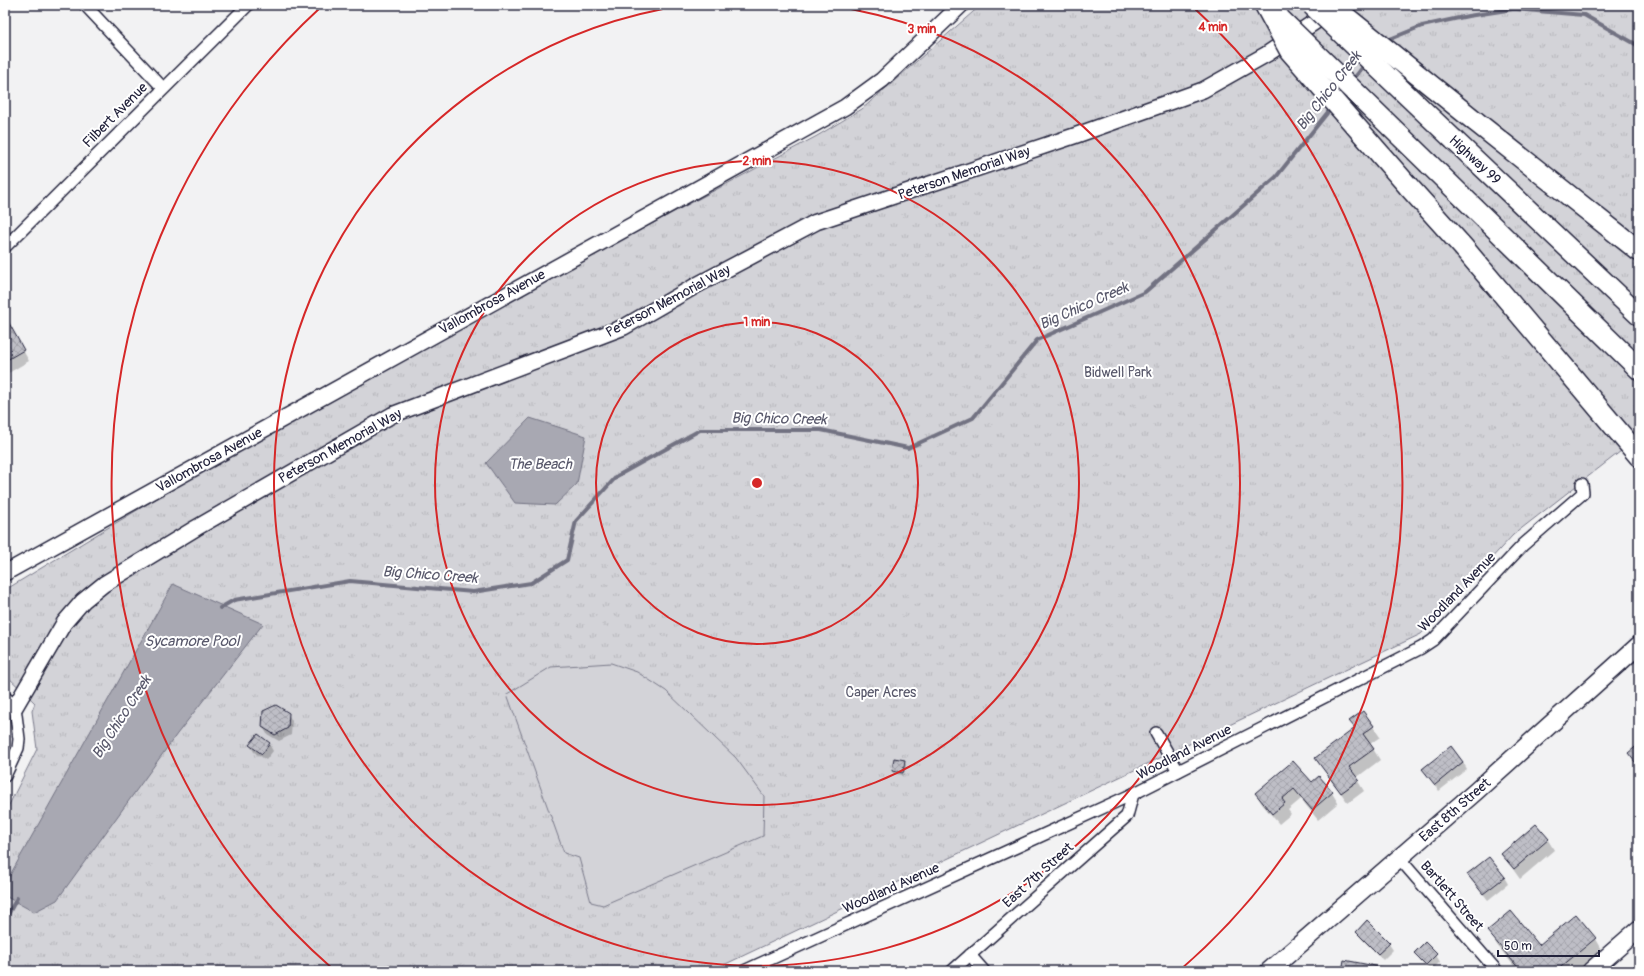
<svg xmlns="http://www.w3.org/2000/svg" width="1644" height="976" font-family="Pangolin,sans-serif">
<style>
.grass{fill:url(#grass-tufts);stroke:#7a7a8a}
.pitch{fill:#d3d3d8;stroke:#7a7a8a}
.water{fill:#a8a8b2;stroke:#727282}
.shadow{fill:#0003}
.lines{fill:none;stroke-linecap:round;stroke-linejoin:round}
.stream{stroke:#727282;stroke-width:4}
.building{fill:url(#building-cross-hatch);stroke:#22223b}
.street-casing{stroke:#22223b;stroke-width:14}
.secondary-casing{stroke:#22223b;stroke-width:18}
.primary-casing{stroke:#22223b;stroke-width:20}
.highway-casing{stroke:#22223b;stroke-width:23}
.street{stroke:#fff;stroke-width:11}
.secondary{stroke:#fff;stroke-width:15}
.primary{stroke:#fff;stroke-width:17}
.highway{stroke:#fff;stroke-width:20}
.highway-bridge-casing{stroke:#22223b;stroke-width:23;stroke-linecap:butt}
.highway-bridge{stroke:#fff;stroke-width:20}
.ring{fill:none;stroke:#d62828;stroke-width:2}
.labels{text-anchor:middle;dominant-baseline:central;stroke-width:4;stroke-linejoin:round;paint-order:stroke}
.street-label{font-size:14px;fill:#22223b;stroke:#fff}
.park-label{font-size:14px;fill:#57576a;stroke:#fff}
.water-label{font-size:15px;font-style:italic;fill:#58586b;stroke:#fff}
.centre{fill:#d62828;stroke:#fff;stroke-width:2}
.ring-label{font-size:12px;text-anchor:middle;font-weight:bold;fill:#d62828;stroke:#fff;stroke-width:4;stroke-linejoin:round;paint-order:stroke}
</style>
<defs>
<pattern id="grass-tufts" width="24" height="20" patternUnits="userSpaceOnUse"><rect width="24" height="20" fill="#d3d3d8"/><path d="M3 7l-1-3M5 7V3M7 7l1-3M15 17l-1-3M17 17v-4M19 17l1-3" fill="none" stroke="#b5b5ba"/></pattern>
<pattern id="building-cross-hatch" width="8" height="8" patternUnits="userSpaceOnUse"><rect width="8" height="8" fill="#bebec6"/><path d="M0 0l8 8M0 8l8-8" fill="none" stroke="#a3a3ab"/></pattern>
</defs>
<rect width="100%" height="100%" fill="#f2f2f3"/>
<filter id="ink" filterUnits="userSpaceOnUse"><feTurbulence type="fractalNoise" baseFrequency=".025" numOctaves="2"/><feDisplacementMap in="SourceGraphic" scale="8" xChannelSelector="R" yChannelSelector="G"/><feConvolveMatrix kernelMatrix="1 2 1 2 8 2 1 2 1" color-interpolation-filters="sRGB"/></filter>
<g filter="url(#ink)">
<path class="grass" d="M981,5H1639V437L1513,535L1421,634L711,971H5V813L37,749L32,711L35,703L5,674V590L187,480L606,248L817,136L862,109Z"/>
<path class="pitch" d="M611,663L637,672L666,691L736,758L764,796L763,836L603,905L591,902L579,858L564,853L507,694L551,667Z"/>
<g class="water">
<path d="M530,418L586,436L577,484L555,505L515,503L486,463Z"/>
<path d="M173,584L263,624L177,734L57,900L34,912L5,896V884Z"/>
</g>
<g class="shadow">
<path d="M5,318L29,361L5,375Z"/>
<path d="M1363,712L1380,737L1370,744L1380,760L1356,778L1364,791L1348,803L1316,758L1355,729L1350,721Z"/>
<path d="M288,714L292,721L291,735L279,741L267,734L263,727Z"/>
<path d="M269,744L273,751L266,760L254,752L250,745Z"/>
<path d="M1639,745V769L1629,753Z"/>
<path d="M904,760L906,764L905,772L893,770V772V771Z"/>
<path d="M1463,762L1467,769L1439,791L1424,770Z"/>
<path d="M893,772L905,774V775L894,774Z"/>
<path d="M1312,784L1332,793L1338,803L1318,820L1301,799L1288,810L1291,814L1279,824L1262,804L1256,794Z"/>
<path d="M1548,840L1554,850L1520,879L1502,854Z"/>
<path d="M1468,874L1504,877L1508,884L1488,900Z"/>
<path d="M1489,931L1539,946L1595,939L1603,953L1581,971H1518L1497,945Z"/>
<path d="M1357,932L1389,944L1393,950L1383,960L1361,938Z"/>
<path d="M1416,953L1436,955L1440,962L1431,971L1420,960Z"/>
</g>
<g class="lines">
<g class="stream">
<path d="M1385,41L1422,26L1468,16L1514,9L1584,15L1639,46"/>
<path d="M1352,81L1366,63"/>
<path d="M220,608L234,600L350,581L473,592L531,583L567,560L576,521L617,476L700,430H821L908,448L973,418L1037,340L1145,292L1276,177L1332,107"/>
<path d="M5,920L17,898"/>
</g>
</g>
<g class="building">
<path d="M5,316L24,350L5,361Z"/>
<path d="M276,705L289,713L288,728L275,735L262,727L263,711Z"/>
<path d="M1363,711L1374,726L1363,734L1374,749L1349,767L1359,780L1341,793L1315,758L1355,728L1349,721Z"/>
<path d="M258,734L270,743L262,754L249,745Z"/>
<path d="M1639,744V767L1628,753Z"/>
<path d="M1451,746L1463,762L1435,785L1422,769Z"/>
<path d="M894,758L905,760L903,773L892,771Z"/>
<path d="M1293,761L1312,782L1319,776L1333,792L1312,810L1294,789L1282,799L1285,803L1272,814L1255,793Z"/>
<path d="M1536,824L1549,839L1514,869L1501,854Z"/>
<path d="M1489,857L1505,877L1483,894L1467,874Z"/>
<path d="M1511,911L1539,945L1576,914L1596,938L1556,971H1521L1487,931Z"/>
<path d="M1367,920L1390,943L1378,954L1356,932Z"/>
<path d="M1425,942L1437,954L1426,965L1414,953Z"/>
<path d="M1344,960L1401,971H1342Z"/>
</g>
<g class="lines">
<defs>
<g id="street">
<path d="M85,5L163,88"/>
<path d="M5,247L248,5"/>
<path d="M5,697L15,707L19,739L18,748L5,776"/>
<path d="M1156,733L1178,771"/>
<path d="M1399,858L1497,971"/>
<path d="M970,955L984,971"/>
<path d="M744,971L1133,794L1421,648L1433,640L1523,545L1583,493L1582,484"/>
<path d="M952,971L1127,816L1133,794"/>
</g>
<g id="secondary">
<path d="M5,573L845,107L882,80L961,5"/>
<path d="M15,707L64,623L83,601L104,584L196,528L392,415L624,327L697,285L816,222L1074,136L1203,90L1267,54L1331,11"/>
</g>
<g id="primary">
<path d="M1269,971L1474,793L1639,645"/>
<path d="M1591,971L1639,929"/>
</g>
<g id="highway">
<path d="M1475,121L1639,251"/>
<path d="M1454,140L1639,315"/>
<path d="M1429,164L1639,369"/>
<path d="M1408,186L1463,247L1639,456"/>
</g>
</defs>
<use href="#street" class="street-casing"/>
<use href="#secondary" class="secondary-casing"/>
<use href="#primary" class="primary-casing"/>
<use href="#highway" class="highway-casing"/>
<use href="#street" class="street"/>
<use href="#secondary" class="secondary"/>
<use href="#primary" class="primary"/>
<use href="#highway" class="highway"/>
<defs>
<g id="highway-bridge">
<path d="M1265,5L1290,51L1408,186"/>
<path d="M1312,5L1454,140"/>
<path d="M1328,5L1341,13L1475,121"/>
<path d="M1280,19L1429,164"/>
</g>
</defs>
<use href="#highway-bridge" class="highway-bridge-casing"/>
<use href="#highway-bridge" class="highway-bridge"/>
</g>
</g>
<g class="ring">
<circle cx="757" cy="483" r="161"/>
<circle cx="757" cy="483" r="322"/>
<path d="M828 5A483 483 0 1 1 686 5"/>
<path d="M334 970A645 645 0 0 1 321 7M1193 7A645 645 0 0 1 1180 970"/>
</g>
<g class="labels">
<g class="street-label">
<text transform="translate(115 115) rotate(-45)">Filbert Avenue</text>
<text transform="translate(1475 160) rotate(43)">Highway 99</text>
<text transform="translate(964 173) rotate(-19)">Peterson Memorial Way</text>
<text transform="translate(668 301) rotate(-28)">Peterson Memorial Way</text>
<text transform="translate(492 302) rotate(-29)">Vallombrosa Avenue</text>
<text transform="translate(340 446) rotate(-29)">Peterson Memorial Way</text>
<text transform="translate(209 460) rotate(-29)">Vallombrosa Avenue</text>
<text transform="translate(1457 592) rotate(-46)">Woodland Avenue</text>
<text transform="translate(1184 752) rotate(-27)">Woodland Avenue</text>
<text transform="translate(1455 810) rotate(-41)">East 8th Street</text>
<text transform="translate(1038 875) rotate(-42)">East 7th Street</text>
<text transform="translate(891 888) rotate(-24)">Woodland Avenue</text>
<text transform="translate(1452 896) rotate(49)">Bartlett Street</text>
</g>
<g class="park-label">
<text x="1118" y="372">Bidwell Park</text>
<text x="881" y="692">Caper Acres</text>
</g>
<g class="water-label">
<text transform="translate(1329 91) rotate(-52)">Big Chico Creek</text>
<text transform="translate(1084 306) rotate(-24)">Big Chico Creek</text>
<text transform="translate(779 419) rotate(1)">Big Chico Creek</text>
<text x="540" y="464">The Beach</text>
<text transform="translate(430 575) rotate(4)">Big Chico Creek</text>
<text x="192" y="641">Sycamore Pool</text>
<text transform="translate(122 717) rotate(-57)">Big Chico Creek</text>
</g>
</g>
<circle cx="757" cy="483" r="6" class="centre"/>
<g class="ring-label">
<text x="1213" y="31">4 min</text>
<text x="922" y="33">3 min</text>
<text x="757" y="165">2 min</text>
<text x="757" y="326">1 min</text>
</g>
<rect width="1644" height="976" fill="none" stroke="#fff" stroke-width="20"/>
<rect x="10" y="10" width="1624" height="956" fill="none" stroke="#22223b" stroke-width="1.5" filter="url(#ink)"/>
<path d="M1498 950v6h101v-6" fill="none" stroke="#22223b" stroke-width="2"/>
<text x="1504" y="950" font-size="12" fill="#22223b" stroke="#ffffff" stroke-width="3" paint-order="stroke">50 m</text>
</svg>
